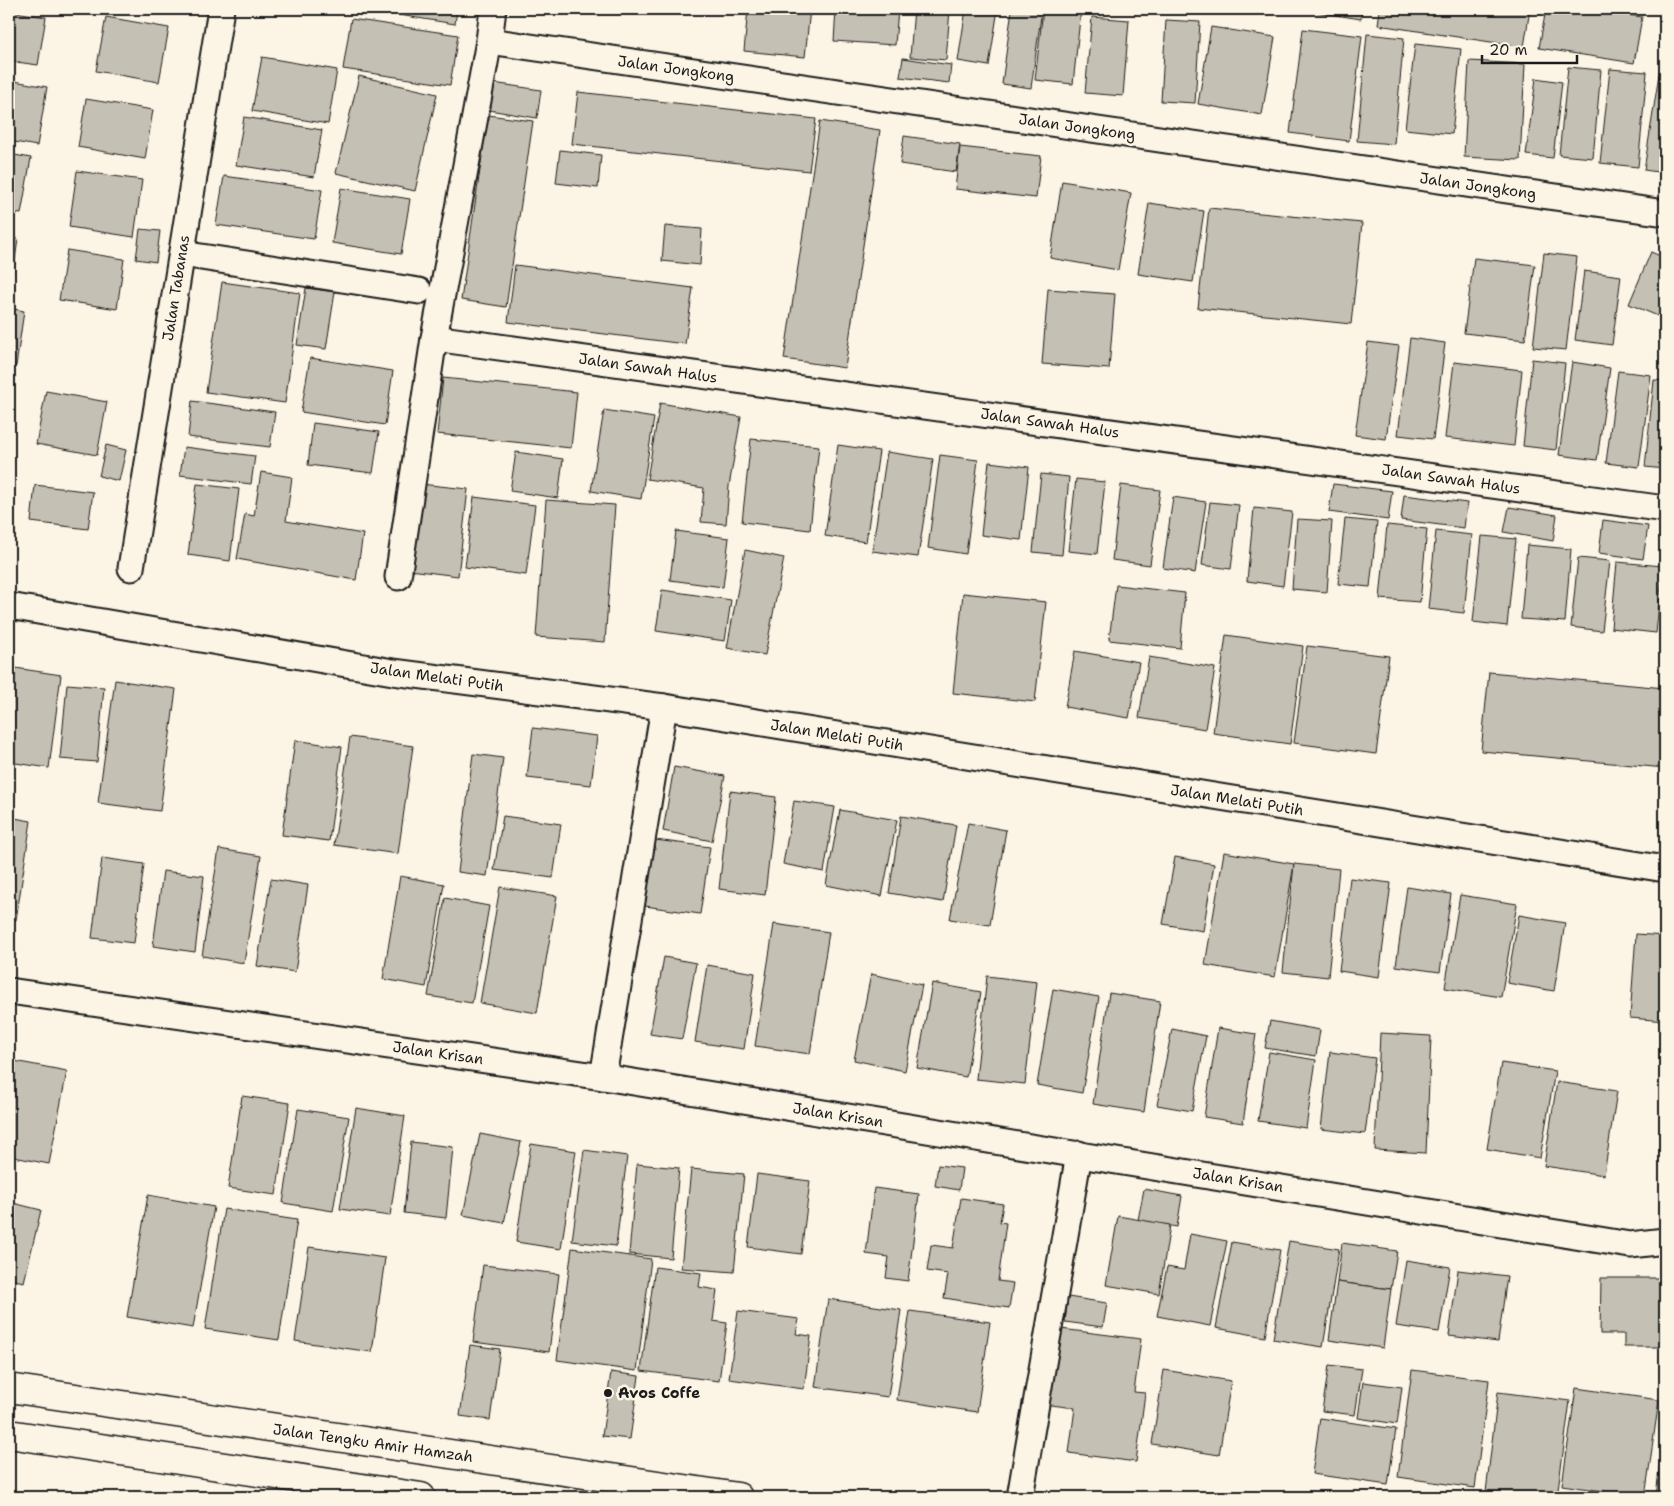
<svg xmlns="http://www.w3.org/2000/svg" width="1674" height="1506" font-family="'Shantell Sans',sans-serif">
<style>
.building{fill:#c4c0b3;stroke:#1c1c1c}
.lines{fill:none;stroke-linecap:round;stroke-linejoin:round}
.minor-casing{stroke:#1c1c1c;stroke-width:29}
.primary-casing{stroke:#1c1c1c;stroke-width:31}
.minor{stroke:#fcf5e5;stroke-width:25}
.primary{stroke:#fcf5e5;stroke-width:28}
.poi-dot{fill:#1c1c1c;stroke:#fcf5e5;stroke-width:2}
.labels{text-anchor:middle;dominant-baseline:central;stroke-width:5;stroke-linejoin:round;paint-order:stroke}
.street-label{font-size:15px;fill:#1c1c1c;stroke:#fcf5e5}
.poi-label{font-size:15px;font-weight:bold;fill:#1c1c1c;stroke:#fcf5e5;text-anchor:start}
</style>
<rect width="100%" height="100%" fill="#fcf5e5"/>
<filter id="ink" filterUnits="userSpaceOnUse"><feTurbulence type="fractalNoise" baseFrequency=".02" numOctaves="2"/><feDisplacementMap in="SourceGraphic" scale="10" xChannelSelector="R" yChannelSelector="G"/><feConvolveMatrix kernelMatrix="1 2 1 2 8 2 1 2 1" color-interpolation-filters="sRGB"/></filter>
<g filter="url(#ink)">
<g class="building">
<path d="M374,9H457L455,24L374,11Z"/>
<path d="M748,9H810L805,57L744,51Z"/>
<path d="M836,9H898L895,45L834,41Z"/>
<path d="M914,9H950L946,60L910,57Z"/>
<path d="M966,9H998L989,66L958,61Z"/>
<path d="M1012,9H1042L1031,88L1002,84Z"/>
<path d="M1043,9H1081L1073,84L1035,80Z"/>
<path d="M1303,9H1362L1361,19L1303,10Z"/>
<path d="M1380,9H1530L1524,47L1378,25Z"/>
<path d="M1546,9H1587L1642,17L1634,63L1539,48Z"/>
<path d="M9,11L46,17L38,65L9,61Z"/>
<path d="M106,17L169,28L159,82L96,71Z"/>
<path d="M1092,17L1129,20L1123,96L1085,93Z"/>
<path d="M351,19L458,35L450,85L343,69Z"/>
<path d="M1166,20L1200,22L1195,103L1161,101Z"/>
<path d="M1211,27L1275,37L1262,115L1198,104Z"/>
<path d="M1303,29L1362,36L1349,141L1290,133Z"/>
<path d="M1367,34L1404,38L1394,144L1357,141Z"/>
<path d="M1415,44L1461,49L1452,134L1405,129Z"/>
<path d="M262,57L337,70L328,124L252,111Z"/>
<path d="M903,58L951,65L949,83L900,77Z"/>
<path d="M1469,61L1525,64L1520,160L1464,157Z"/>
<path d="M1568,67L1601,70L1593,158L1559,155Z"/>
<path d="M1660,68L1665,69V173L1644,170Z"/>
<path d="M1610,69L1647,72L1638,167L1600,163Z"/>
<path d="M359,76L437,94L415,191L336,173Z"/>
<path d="M1536,78L1562,82L1553,158L1526,155Z"/>
<path d="M9,80L47,87L37,146L9,141Z"/>
<path d="M493,83L541,90L537,118L489,110Z"/>
<path d="M578,92L816,119L809,171L572,144Z"/>
<path d="M86,99L153,110L145,159L78,147Z"/>
<path d="M488,115L533,121L506,307L461,300Z"/>
<path d="M244,117L322,130L314,177L236,165Z"/>
<path d="M820,121L880,130L845,368L784,359Z"/>
<path d="M904,136L960,144L956,172L900,164Z"/>
<path d="M960,147L1041,156L1036,198L955,189Z"/>
<path d="M560,150L601,155L598,188L556,183Z"/>
<path d="M9,154L31,158L21,214L9,212Z"/>
<path d="M77,171L142,180L134,237L69,227Z"/>
<path d="M224,176L322,190L314,239L216,225Z"/>
<path d="M1062,181L1131,193L1118,270L1050,258Z"/>
<path d="M341,188L410,199L401,254L332,243Z"/>
<path d="M1149,203L1204,211L1193,282L1138,274Z"/>
<path d="M1209,208L1362,223L1351,324L1198,308Z"/>
<path d="M665,226L702,229L700,265L662,261Z"/>
<path d="M140,229L160,231L156,262L136,259Z"/>
<path d="M9,237L18,239L11,289H9Z"/>
<path d="M67,250L124,259L117,309L59,300Z"/>
<path d="M1651,252L1665,258V319L1629,304Z"/>
<path d="M1544,253L1577,257L1566,350L1533,347Z"/>
<path d="M1474,258L1535,265L1525,340L1464,333Z"/>
<path d="M515,265L693,288L685,344L508,322Z"/>
<path d="M1584,271L1621,276L1612,345L1575,340Z"/>
<path d="M222,282L300,293L285,403L206,392Z"/>
<path d="M306,288L335,292L326,349L297,345Z"/>
<path d="M1048,289L1115,294L1109,369L1042,364Z"/>
<path d="M9,308L24,311L16,366L9,365Z"/>
<path d="M1410,338L1445,343L1433,439L1398,435Z"/>
<path d="M1368,342L1399,346L1386,439L1355,435Z"/>
<path d="M310,358L393,371L385,425L301,412Z"/>
<path d="M1532,359L1565,363L1556,450L1523,446Z"/>
<path d="M1454,362L1522,370L1514,446L1445,438Z"/>
<path d="M1572,362L1610,368L1597,460L1559,455Z"/>
<path d="M1618,371L1651,375L1639,467L1606,463Z"/>
<path d="M443,378L577,392L571,448L437,434Z"/>
<path d="M1654,380L1665,381V469L1645,467Z"/>
<path d="M46,391L107,402L97,455L36,444Z"/>
<path d="M192,401L275,412L270,447L188,437Z"/>
<path d="M660,403L741,417L729,486L726,524L701,522L704,488L647,479Z"/>
<path d="M604,410L654,418L641,499L591,491Z"/>
<path d="M313,423L379,432L373,473L308,465Z"/>
<path d="M751,439L819,446L810,530L742,522Z"/>
<path d="M106,445L126,450L119,481L99,476Z"/>
<path d="M838,445L879,451L866,542L825,536Z"/>
<path d="M184,447L255,456L251,484L180,475Z"/>
<path d="M516,452L563,459L558,498L510,491Z"/>
<path d="M887,452L933,459L918,557L872,551Z"/>
<path d="M940,455L978,460L966,554L928,548Z"/>
<path d="M989,462L1029,467L1021,540L981,535Z"/>
<path d="M261,472L292,477L286,521L363,534L356,580L237,559L245,514L254,516Z"/>
<path d="M1041,474L1069,477L1062,555L1033,552Z"/>
<path d="M1076,479L1105,482L1097,554L1068,551Z"/>
<path d="M197,484L239,489L230,561L188,555Z"/>
<path d="M420,484L468,489L458,576L410,570Z"/>
<path d="M1333,484L1392,491L1388,520L1329,512Z"/>
<path d="M35,485L93,492L88,529L31,522Z"/>
<path d="M1121,485L1160,490L1150,565L1112,560Z"/>
<path d="M1404,495L1467,503L1464,528L1401,520Z"/>
<path d="M474,497L535,505L526,575L465,567Z"/>
<path d="M1173,497L1206,502L1195,573L1163,568Z"/>
<path d="M546,500L615,505L605,642L536,637Z"/>
<path d="M1210,502L1239,505L1231,569L1202,565Z"/>
<path d="M1509,507L1557,515L1553,541L1504,532Z"/>
<path d="M1254,508L1292,512L1283,586L1247,581Z"/>
<path d="M1297,519L1332,521L1327,592L1292,589Z"/>
<path d="M1345,519L1377,522L1370,587L1338,584Z"/>
<path d="M1603,520L1648,526L1643,559L1599,553Z"/>
<path d="M1387,525L1427,529L1420,602L1380,599Z"/>
<path d="M676,531L729,538L723,587L670,580Z"/>
<path d="M1436,531L1472,535L1464,613L1428,609Z"/>
<path d="M1482,536L1516,539L1507,626L1473,622Z"/>
<path d="M1527,545L1571,549L1565,622L1521,619Z"/>
<path d="M745,550L784,558L765,655L727,648Z"/>
<path d="M1578,558L1610,561L1602,631L1571,627Z"/>
<path d="M1617,562L1663,566L1656,633L1611,628Z"/>
<path d="M1116,585L1185,593L1180,648L1109,640Z"/>
<path d="M662,590L731,600L725,641L656,631Z"/>
<path d="M963,593L1046,602L1035,702L953,693Z"/>
<path d="M1226,635L1303,646L1290,744L1213,733Z"/>
<path d="M1307,646L1389,656L1376,754L1294,743Z"/>
<path d="M1075,651L1139,662L1129,718L1065,707Z"/>
<path d="M1149,657L1215,668L1205,729L1139,718Z"/>
<path d="M9,667L61,675L49,768L9,762Z"/>
<path d="M1489,672L1665,688V768L1481,751Z"/>
<path d="M115,680L176,689L160,811L98,803Z"/>
<path d="M67,684L104,687L97,762L60,759Z"/>
<path d="M533,728L597,736L591,785L527,778Z"/>
<path d="M350,737L413,746L398,854L334,845Z"/>
<path d="M295,740L342,747L329,841L282,835Z"/>
<path d="M473,754L503,758L487,876L458,872Z"/>
<path d="M674,767L725,776L712,841L663,831Z"/>
<path d="M730,791L776,797L765,895L719,889Z"/>
<path d="M794,801L835,807L824,872L783,864Z"/>
<path d="M840,810L897,820L882,896L826,885Z"/>
<path d="M503,816L561,824L553,878L494,870Z"/>
<path d="M901,816L956,825L943,902L889,893Z"/>
<path d="M9,817L31,821L16,920L9,919Z"/>
<path d="M968,823L1006,830L990,925L950,919Z"/>
<path d="M655,840L710,847L700,914L645,906Z"/>
<path d="M219,849L261,856L244,963L202,956Z"/>
<path d="M1224,852L1294,864L1275,977L1205,965Z"/>
<path d="M1175,857L1214,864L1203,931L1163,924Z"/>
<path d="M102,858L144,864L134,943L92,938Z"/>
<path d="M1294,864L1339,869L1328,977L1283,972Z"/>
<path d="M163,871L204,876L195,952L153,946Z"/>
<path d="M400,876L444,884L426,987L383,979Z"/>
<path d="M1350,878L1391,883L1379,977L1339,971Z"/>
<path d="M271,879L308,885L295,972L257,966Z"/>
<path d="M500,887L557,896L537,1013L480,1003Z"/>
<path d="M1407,887L1451,894L1440,972L1396,966Z"/>
<path d="M1460,895L1517,904L1501,997L1445,988Z"/>
<path d="M445,898L489,906L472,1003L428,996Z"/>
<path d="M1519,915L1565,923L1554,991L1507,983Z"/>
<path d="M774,924L829,932L810,1054L755,1046Z"/>
<path d="M1636,934L1665,936V1021L1630,1018Z"/>
<path d="M664,957L696,963L682,1039L650,1034Z"/>
<path d="M707,965L755,973L744,1049L695,1042Z"/>
<path d="M871,974L922,985L905,1071L854,1060Z"/>
<path d="M987,976L1037,982L1025,1084L976,1079Z"/>
<path d="M932,983L981,992L966,1077L917,1068Z"/>
<path d="M1053,989L1099,997L1082,1093L1037,1085Z"/>
<path d="M1109,993L1160,1001L1144,1112L1093,1104Z"/>
<path d="M1270,1021L1320,1030L1316,1056L1265,1048Z"/>
<path d="M1218,1028L1256,1034L1243,1123L1204,1117Z"/>
<path d="M1172,1029L1206,1036L1192,1111L1157,1105Z"/>
<path d="M1380,1033L1431,1036L1426,1153L1375,1150Z"/>
<path d="M1269,1052L1316,1060L1306,1128L1258,1121Z"/>
<path d="M1330,1052L1375,1058L1365,1134L1321,1129Z"/>
<path d="M9,1060L67,1071L49,1164L9,1156Z"/>
<path d="M1501,1063L1555,1071L1540,1158L1487,1149Z"/>
<path d="M1557,1082L1617,1091L1604,1175L1544,1166Z"/>
<path d="M242,1096L290,1103L276,1195L228,1188Z"/>
<path d="M356,1108L405,1116L390,1216L340,1209Z"/>
<path d="M298,1109L349,1117L333,1211L283,1203Z"/>
<path d="M480,1134L521,1142L504,1223L463,1215Z"/>
<path d="M411,1142L453,1147L446,1218L404,1213Z"/>
<path d="M531,1144L576,1151L561,1249L516,1242Z"/>
<path d="M584,1150L627,1156L616,1246L572,1241Z"/>
<path d="M637,1164L679,1168L671,1258L629,1254Z"/>
<path d="M938,1165L962,1168L959,1190L935,1186Z"/>
<path d="M691,1169L744,1174L734,1272L681,1268Z"/>
<path d="M757,1174L810,1181L801,1254L748,1247Z"/>
<path d="M874,1188L919,1194L908,1281L886,1278L889,1257L866,1254Z"/>
<path d="M1144,1189L1182,1196L1177,1227L1138,1220Z"/>
<path d="M148,1195L214,1207L193,1328L127,1317Z"/>
<path d="M961,1198L1003,1204L1000,1222L1006,1223L998,1281L1013,1283L1009,1308L944,1298L948,1274L927,1271L931,1245L953,1248Z"/>
<path d="M9,1202L41,1210L24,1282L9,1279Z"/>
<path d="M224,1209L297,1220L279,1340L205,1329Z"/>
<path d="M1118,1216L1170,1225L1159,1294L1106,1285Z"/>
<path d="M1190,1234L1227,1241L1210,1326L1157,1316L1167,1267L1184,1270Z"/>
<path d="M1289,1241L1339,1249L1323,1347L1273,1339Z"/>
<path d="M1232,1242L1280,1250L1265,1337L1216,1328Z"/>
<path d="M1342,1243L1397,1251L1391,1289L1337,1282Z"/>
<path d="M309,1247L385,1258L372,1352L295,1341Z"/>
<path d="M572,1248L651,1259L637,1371L557,1360Z"/>
<path d="M1406,1260L1450,1267L1439,1332L1396,1326Z"/>
<path d="M483,1265L559,1274L549,1352L473,1342Z"/>
<path d="M655,1267L701,1273L699,1287L717,1290L713,1321L727,1323L719,1381L641,1371Z"/>
<path d="M1458,1270L1507,1276L1498,1342L1449,1336Z"/>
<path d="M1601,1278H1665V1347H1624V1334H1600Z"/>
<path d="M1337,1282L1391,1289L1383,1348L1329,1340Z"/>
<path d="M1068,1297L1107,1303L1103,1327L1065,1322Z"/>
<path d="M828,1299L901,1310L888,1397L815,1387Z"/>
<path d="M738,1311L799,1319L796,1334L811,1336L804,1389L729,1379Z"/>
<path d="M910,1311L990,1322L977,1412L897,1400Z"/>
<path d="M1053,1328L1141,1339L1134,1392L1145,1393L1136,1462L1069,1453L1075,1408L1043,1404Z"/>
<path d="M470,1345L500,1349L490,1420L460,1416Z"/>
<path d="M1329,1365L1362,1369L1355,1415L1322,1411Z"/>
<path d="M1164,1370L1231,1381L1219,1455L1152,1444Z"/>
<path d="M1412,1370L1489,1380L1475,1488L1398,1477Z"/>
<path d="M611,1372L639,1376L630,1439L602,1436Z"/>
<path d="M1363,1382L1402,1387L1397,1424L1358,1418Z"/>
<path d="M1576,1388L1659,1400L1645,1497L1562,1485Z"/>
<path d="M1498,1392L1570,1401L1557,1497H1532L1486,1492Z"/>
<path d="M1665,1414V1497H1656Z"/>
<path d="M1320,1418L1396,1429L1388,1485L1312,1474Z"/>
</g>
<g class="lines">
<defs>
<g id="minor">
<path d="M489,41L1665,213"/>
<path d="M182,254L419,291"/>
<path d="M434,338L1665,509"/>
<path d="M131,568L221,9"/>
<path d="M398,577L434,338L489,41L493,9"/>
<path d="M9,606L393,672L664,707L1665,869"/>
<path d="M9,991L603,1077L1630,1245L1665,1241"/>
<path d="M603,1077L664,707"/>
<path d="M1020,1497L1079,1154"/>
</g>
<g id="primary">
<path d="M9,1388L738,1497"/>
<path d="M9,1434L421,1497"/>
</g>
</defs>
<use href="#minor" class="minor-casing"/>
<use href="#primary" class="primary-casing"/>
<use href="#minor" class="minor"/>
<use href="#primary" class="primary"/>
</g>
</g>
<circle class="poi-dot" cx="608" cy="1393" r="5"/>
<g class="labels">
<g class="street-label">
<text transform="translate(676 69) rotate(8)">Jalan Jongkong</text>
<text transform="translate(1077 127) rotate(8)">Jalan Jongkong</text>
<text transform="translate(1478 186) rotate(8)">Jalan Jongkong</text>
<text transform="translate(176 288) rotate(-81)">Jalan Tabanas</text>
<text transform="translate(648 368) rotate(8)">Jalan Sawah Halus</text>
<text transform="translate(1050 423) rotate(8)">Jalan Sawah Halus</text>
<text transform="translate(1451 479) rotate(8)">Jalan Sawah Halus</text>
<text transform="translate(437 677) rotate(8)">Jalan Melati Putih</text>
<text transform="translate(837 735) rotate(9)">Jalan Melati Putih</text>
<text transform="translate(1237 800) rotate(9)">Jalan Melati Putih</text>
<text transform="translate(438 1053) rotate(8)">Jalan Krisan</text>
<text transform="translate(838 1115) rotate(9)">Jalan Krisan</text>
<text transform="translate(1238 1180) rotate(9)">Jalan Krisan</text>
<text transform="translate(373 1443) rotate(8)">Jalan Tengku Amir Hamzah</text>
</g>
<g class="poi-label">
<text x="618" y="1393">Avos Coffe</text>
</g>
</g>
<rect width="1674" height="1506" fill="none" stroke="#fcf5e5" stroke-width="30"/>
<rect x="15" y="15" width="1644" height="1476" fill="none" stroke="#1c1c1c" stroke-width="2" filter="url(#ink)"/>
<path d="M1482 55v8h95v-8" fill="none" stroke="#1c1c1c" stroke-width="2.5"/>
<text x="1489" y="55" font-size="15" fill="#1c1c1c" stroke="#fcf5e5" stroke-width="4" paint-order="stroke">20 m</text>
</svg>
